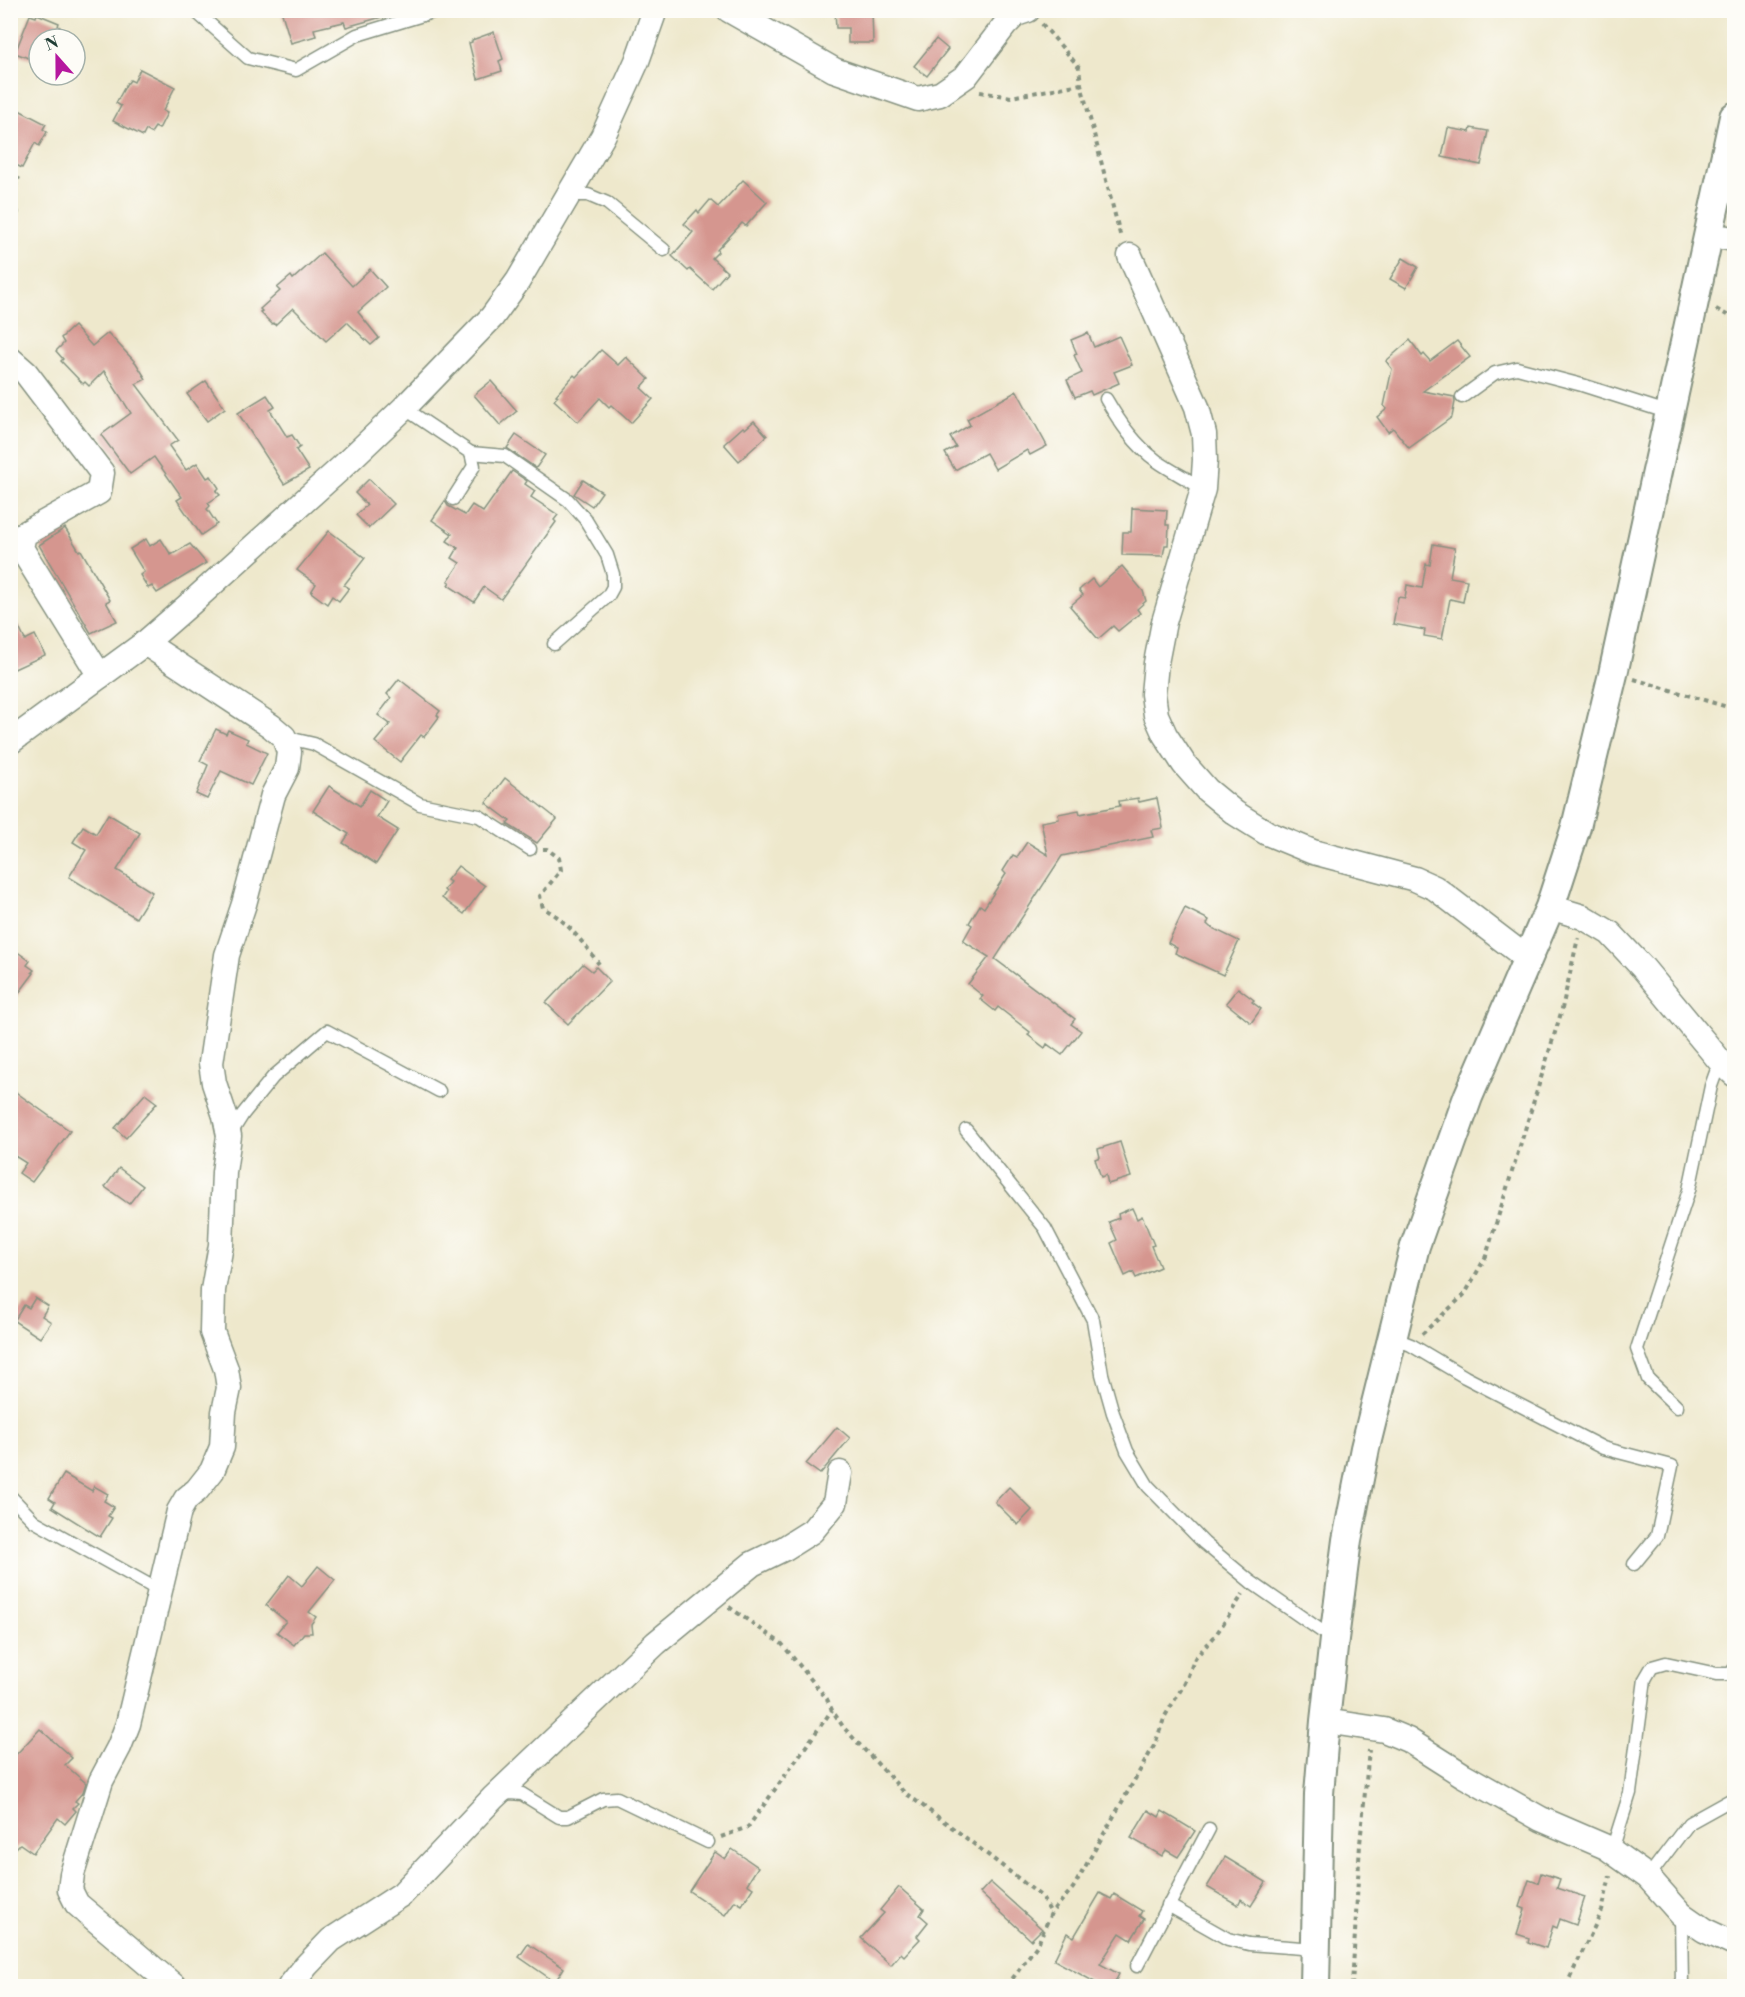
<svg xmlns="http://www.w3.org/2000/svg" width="1745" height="1997" font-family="'Libre Bodoni',serif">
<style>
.building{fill:#d5968f}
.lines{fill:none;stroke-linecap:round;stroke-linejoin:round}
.service-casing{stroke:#869280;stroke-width:15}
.minor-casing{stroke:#869280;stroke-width:27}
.tertiary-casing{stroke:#869280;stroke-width:32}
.path{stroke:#869280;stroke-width:4;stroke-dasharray:4.5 4.5;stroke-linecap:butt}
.service{stroke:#fff;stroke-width:12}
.minor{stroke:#fff;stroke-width:24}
.tertiary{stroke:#fff;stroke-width:28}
</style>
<rect width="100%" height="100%" fill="#fdfcf7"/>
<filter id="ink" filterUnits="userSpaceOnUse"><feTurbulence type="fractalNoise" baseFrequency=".0167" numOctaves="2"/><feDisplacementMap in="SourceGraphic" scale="12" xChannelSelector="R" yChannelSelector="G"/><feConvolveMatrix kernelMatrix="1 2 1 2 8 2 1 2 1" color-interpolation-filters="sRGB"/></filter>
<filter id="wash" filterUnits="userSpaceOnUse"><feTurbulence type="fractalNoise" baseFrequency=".008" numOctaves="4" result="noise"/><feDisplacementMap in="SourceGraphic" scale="24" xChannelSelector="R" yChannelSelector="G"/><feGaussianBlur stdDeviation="1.35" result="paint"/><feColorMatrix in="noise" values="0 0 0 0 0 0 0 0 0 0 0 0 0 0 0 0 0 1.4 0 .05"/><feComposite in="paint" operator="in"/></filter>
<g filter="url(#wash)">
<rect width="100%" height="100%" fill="#eee8cc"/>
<g id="blocks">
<g class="building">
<path d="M281,10H388L389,15L346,27L344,22L314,29L316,36L291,43Z"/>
<path d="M835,10H872L873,43H848V28H836Z"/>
<path d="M37,14L59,23L58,26L60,27L54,39H39V62L15,53L30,15L36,17Z"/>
<path d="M494,32L503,59L499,61L502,71L478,79L469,43L472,42V40Z"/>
<path d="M936,39L948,49L927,76L914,66Z"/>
<path d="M140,69L175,87L163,111L167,113L159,129L155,127L151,133L146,130L143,136L113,121L121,106L116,103L127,83H128L130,80L134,82Z"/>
<path d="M17,109L46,124L43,129L47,132L39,146L35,143L22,168L10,162V121Z"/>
<path d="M1448,128L1470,132L1471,128L1488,131L1481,165L1442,157Z"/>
<path d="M743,180L767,202L746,226L742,223L717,250L718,252L712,258L727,272L712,289L690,269L688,271L672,256L693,232L684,224L697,210L699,213L710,200L718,207Z"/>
<path d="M322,253L352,286L370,269L386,287L358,312L379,338L371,345L347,322L326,341L293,308L275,325L273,323L272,324L260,312L262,311L260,309L280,291L277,288L291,276L293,279Z"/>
<path d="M1403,258L1418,267L1406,288L1390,279Z"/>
<path d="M74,326L92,346L108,333L136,363L146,379L136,384L178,440L169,446L186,470L197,463L207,478L211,476L219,488L216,491L220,495L208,503L210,506L207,509L217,524L201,535L177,500L182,497L154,457L130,474L101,435L131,413L104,371L89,386L85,382L83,384L61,361L63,359L56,351L64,343L61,338Z"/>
<path d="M1088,333L1094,347L1119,336L1132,365L1114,372L1119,383L1092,395L1090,391L1075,397L1067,380L1082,373L1074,355L1077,354L1071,340Z"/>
<path d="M1410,340L1422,356L1424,354L1430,361L1457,341L1470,357L1423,391L1454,397L1455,402L1452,417L1409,448L1393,428L1388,432L1377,417L1387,409L1384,406L1392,369L1386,361Z"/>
<path d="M601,350L618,365L626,357L649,379L641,388L653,399L631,423L611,405L609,407L600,398L578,422L554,400L558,396L556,395L574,375L576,377Z"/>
<path d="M206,381L225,408L207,421L187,394Z"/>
<path d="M491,381L517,411L500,425L474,395Z"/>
<path d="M1017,391L1047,446L1030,455L1027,450L995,469L986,453L955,470L945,453L956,447L950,437L970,425L967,419Z"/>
<path d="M267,395L275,407L270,410L287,437L292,435L300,447L296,450L309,470L284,484L238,413Z"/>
<path d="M754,421L767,436L739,461L724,444L743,427L745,429Z"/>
<path d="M516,435L545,455L536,468L507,448Z"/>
<path d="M512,471L527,481L525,484L535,491L531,497L558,515L554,520L556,522L501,599L484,587L474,602L448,585L450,582L448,581L460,563L452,558L458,548L447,541L452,534L432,520L445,501L448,506L465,515L472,505L483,512Z"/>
<path d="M369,479L394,504L369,528L356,515L367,505L355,493Z"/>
<path d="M583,480L602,492L592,506L574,494Z"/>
<path d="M1132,508L1167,510L1166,525H1169L1168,545H1165L1163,556L1122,555L1123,532H1131Z"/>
<path d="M65,528L79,551L81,550L110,600L106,602L117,621L91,633L39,545Z"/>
<path d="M329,531L365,558L344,585L349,588L339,601L332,596L327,604L311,592L316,584L297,570Z"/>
<path d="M146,539L150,546L161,539L171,555L190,544L206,563L157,593L152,586L148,588L140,575L144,572L130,549Z"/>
<path d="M1433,544L1455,548L1450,577L1467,580L1463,602L1450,599L1442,639L1424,636L1425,630L1393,624L1398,597L1405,598L1407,585L1422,588L1426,564L1430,565Z"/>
<path d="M1122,566L1143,591L1146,601L1137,609L1140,613L1118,631L1113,626L1098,639L1070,606L1083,595L1079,590L1092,579L1098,587Z"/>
<path d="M10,609L25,640L35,635L45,655L10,671Z"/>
<path d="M399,679L440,711L437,715L439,717L424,737L421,735L400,762L375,742L390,724L378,715L391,698L387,694Z"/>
<path d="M216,729L226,734L228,730L248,739L246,743L267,753L251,785L221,771L207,799L196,794L208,765L200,761Z"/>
<path d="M505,778L557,819L537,843L507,824L510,821L486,803Z"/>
<path d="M329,786L360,806L370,790L387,801L377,817L398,830L376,864L343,843L349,834L313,811Z"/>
<path d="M1138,798L1139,802L1157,798L1163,828L1151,830L1153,837L1062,856L995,959L1075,1019L1071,1024L1081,1031L1062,1055L1047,1044L1045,1048L1028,1035L1030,1032L998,1007L995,1011L980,999L983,996L968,984L989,957L963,941L972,925L969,923L980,905L984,908L1006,874L1003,871L1013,855L1017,857L1027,842L1048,855L1041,822L1059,819L1058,814L1079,810L1080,814L1120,806L1119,801Z"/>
<path d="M108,814L140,833L117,870L152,892L136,918L69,877L86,850L73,842L83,826L96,834Z"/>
<path d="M458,866L485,886L464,914L442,898L446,892L444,890L450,882L447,880Z"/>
<path d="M1185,908L1209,920L1207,924L1210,927L1239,941L1223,975L1175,953L1177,948L1168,943Z"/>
<path d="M16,951L30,961L27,965L34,970L32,972L34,973L10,1005V954L13,956Z"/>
<path d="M583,964L592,971L596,967L610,981L568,1024L546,1003Z"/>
<path d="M1238,988L1254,1000L1252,1002L1261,1009L1251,1023L1226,1003Z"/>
<path d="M10,1088L70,1131L32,1182L19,1173L26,1163L10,1153Z"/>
<path d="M145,1094L157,1103L126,1138L115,1128Z"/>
<path d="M1120,1142L1131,1177L1108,1184L1106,1175L1101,1177L1095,1159L1100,1157L1098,1149Z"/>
<path d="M119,1168L143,1186L129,1204L105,1187Z"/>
<path d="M1132,1208L1137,1219L1142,1216L1154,1245L1151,1246L1160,1267L1136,1278L1133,1272L1125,1276L1111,1243L1117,1240L1109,1222L1119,1218L1118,1214Z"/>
<path d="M35,1298L48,1306L42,1316L51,1322L40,1338L14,1321L24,1305L29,1308Z"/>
<path d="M837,1427L850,1438L820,1474L806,1464Z"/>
<path d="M64,1474L92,1491L94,1486L108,1494L104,1501L114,1507L108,1516L112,1518L100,1537L52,1507L55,1502L49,1498Z"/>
<path d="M1009,1487L1032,1510L1018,1525L995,1502Z"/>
<path d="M318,1566L335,1580L309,1612L316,1617L311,1624L312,1633H304L294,1645L277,1632L286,1621L266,1605L289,1575L302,1586Z"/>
<path d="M40,1729L72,1758L65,1765L86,1783L83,1792L75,1801L78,1803L73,1808L76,1811L65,1824L58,1818L33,1853L20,1844L10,1854V1761Z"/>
<path d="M1148,1810L1159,1817L1162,1811L1195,1831L1178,1857L1166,1850L1162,1856L1131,1838Z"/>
<path d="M732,1849L758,1867L747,1884L753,1888L742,1905L735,1901L725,1915L689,1891L715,1852L725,1859Z"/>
<path d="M1225,1857L1266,1882L1251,1906L1241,1899L1238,1905L1207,1887Z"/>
<path d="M1541,1873L1560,1879L1557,1888L1585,1897L1576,1925L1560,1919L1557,1928L1553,1926L1546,1948L1528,1942L1529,1938L1517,1934L1525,1909L1520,1907L1529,1880L1538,1883Z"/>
<path d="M990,1882L1042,1929L1031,1940L980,1893Z"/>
<path d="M899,1887L924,1909L920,1915L928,1922L917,1936L920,1939L904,1956L901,1953L891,1965L861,1938L884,1913L880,1910Z"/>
<path d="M1100,1893L1111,1899L1114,1894L1142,1911L1139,1916L1144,1919L1131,1940L1120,1933L1100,1964L1119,1974L1113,1986H1102L1054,1960L1067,1933L1074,1937Z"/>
<path d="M528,1944L564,1968L555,1982L519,1957Z"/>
</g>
</g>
</g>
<g filter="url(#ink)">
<use href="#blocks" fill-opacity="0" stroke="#869280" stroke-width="1.5"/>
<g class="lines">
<defs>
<g id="service">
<path d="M194,10L248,58L296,70L357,35L439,10"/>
<path d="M569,195H588L607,203L664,250"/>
<path d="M1462,397L1495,373L1517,368L1582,385L1670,413"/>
<path d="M1106,399C1120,423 1135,445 1157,461C1171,471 1188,479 1203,489"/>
<path d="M404,408L471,453L474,466L453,499"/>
<path d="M471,453L505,456L568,500L585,519L607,555L613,574V587L608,596L554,644"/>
<path d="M284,737L314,744L420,804L479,816L530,849"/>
<path d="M966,1130L1045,1228L1093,1320L1102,1374L1113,1413L1127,1451L1148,1486L1204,1543L1251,1582L1333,1639"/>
<path d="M231,1133L243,1114L273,1077L327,1031L439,1091"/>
<path d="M1393,1338L1411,1345L1465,1377L1603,1448L1672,1466L1657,1536L1634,1564"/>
<path d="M1677,1407L1648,1379L1637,1349L1689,1190L1711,1086L1720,1061"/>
<path d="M10,1496L34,1521L160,1591"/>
<path d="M500,1796L510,1793L522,1794L559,1817H568L603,1799L617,1798L708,1842"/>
<path d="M1612,1850L1630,1793L1645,1679L1652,1667L1666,1663L1717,1674H1731L1734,1669"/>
<path d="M1648,1877L1689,1823L1734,1798"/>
<path d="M1168,1905L1228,1939L1249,1944L1315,1949"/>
<path d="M1681,1914L1682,1986"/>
<path d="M1137,1966L1209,1829"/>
</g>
<g id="minor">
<path d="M729,10L834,70L918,99L940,94L966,76L1005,25L1016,14L1028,10"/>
<path d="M1709,235L1734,239"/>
<path d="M1130,256L1197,407L1204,434L1205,460L1203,489L1164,622L1156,663L1153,694L1156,715L1165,735L1184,764L1207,790L1235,813L1267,833L1313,852L1415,879L1435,888L1528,959"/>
<path d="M10,359L26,373L102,473L99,492L24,534L21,548L100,676"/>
<path d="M145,643L271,726L284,737L289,752L287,768L273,795L244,904L227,955L211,1063L214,1083L225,1116L229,1136L224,1172L221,1245L213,1290L212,1332L226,1369L229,1388L224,1412L222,1447L212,1471L197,1490L186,1499L179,1511L128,1724L119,1747L101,1781L72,1874L70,1890L77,1904L174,1986"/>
<path d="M10,742L145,643L191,603L341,468L404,408L492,317L518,281L603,136L637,61L655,10"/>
<path d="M1550,907L1583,917L1610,933L1643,968L1720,1061L1734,1074"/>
<path d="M1325,1721L1384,1730L1408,1740L1463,1775L1541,1819L1606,1847L1648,1877L1681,1914L1704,1930L1734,1944"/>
<path d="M290,1986L306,1966L331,1940L402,1894L493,1798L656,1643L752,1564L785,1548L812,1531L835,1503L840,1473"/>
</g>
<path id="tertiary" d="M1315,1986L1319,1794L1325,1721L1334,1639L1347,1540L1365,1448L1415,1246L1468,1097L1550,907L1576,827L1613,674L1734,117"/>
</defs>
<use href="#service" class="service-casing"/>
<use href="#minor" class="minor-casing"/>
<use href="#tertiary" class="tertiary-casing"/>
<g class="path">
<path d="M1042,24L1079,67L1081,84L1121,238"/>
<path d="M980,92L1011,97L1081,84"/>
<path d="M10,230L18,214L13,193L19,177"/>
<path d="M1716,309L1734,319"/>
<path d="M1634,679L1734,709"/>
<path d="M543,849H547L559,858L561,870L540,896L543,908C567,920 583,943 599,964"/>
<path d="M1422,1334L1465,1294L1486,1256L1561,1013L1578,938"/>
<path d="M729,1607L782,1644L827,1699L832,1710L844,1728L904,1792L961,1834L1041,1896L1051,1913"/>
<path d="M721,1837L748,1827L832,1710"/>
<path d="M1007,1986L1038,1944L1051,1913L1073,1888L1155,1744L1165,1716L1185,1683L1195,1658L1215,1636L1243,1594"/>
<path d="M1352,1986L1360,1844L1369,1750"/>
<path d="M1566,1986L1602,1911L1610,1876"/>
</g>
<use href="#service" class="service"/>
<use href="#minor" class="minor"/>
<use href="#tertiary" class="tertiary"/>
</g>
</g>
<rect width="1745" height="1997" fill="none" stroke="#fdfcf7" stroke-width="36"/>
<g transform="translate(57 57) rotate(339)"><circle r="28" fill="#fdfcf7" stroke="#a4b0a9" stroke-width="1.5"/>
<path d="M0-4.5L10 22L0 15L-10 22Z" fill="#b5179e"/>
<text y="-9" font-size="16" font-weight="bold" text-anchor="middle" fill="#1f3d34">N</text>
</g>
</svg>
